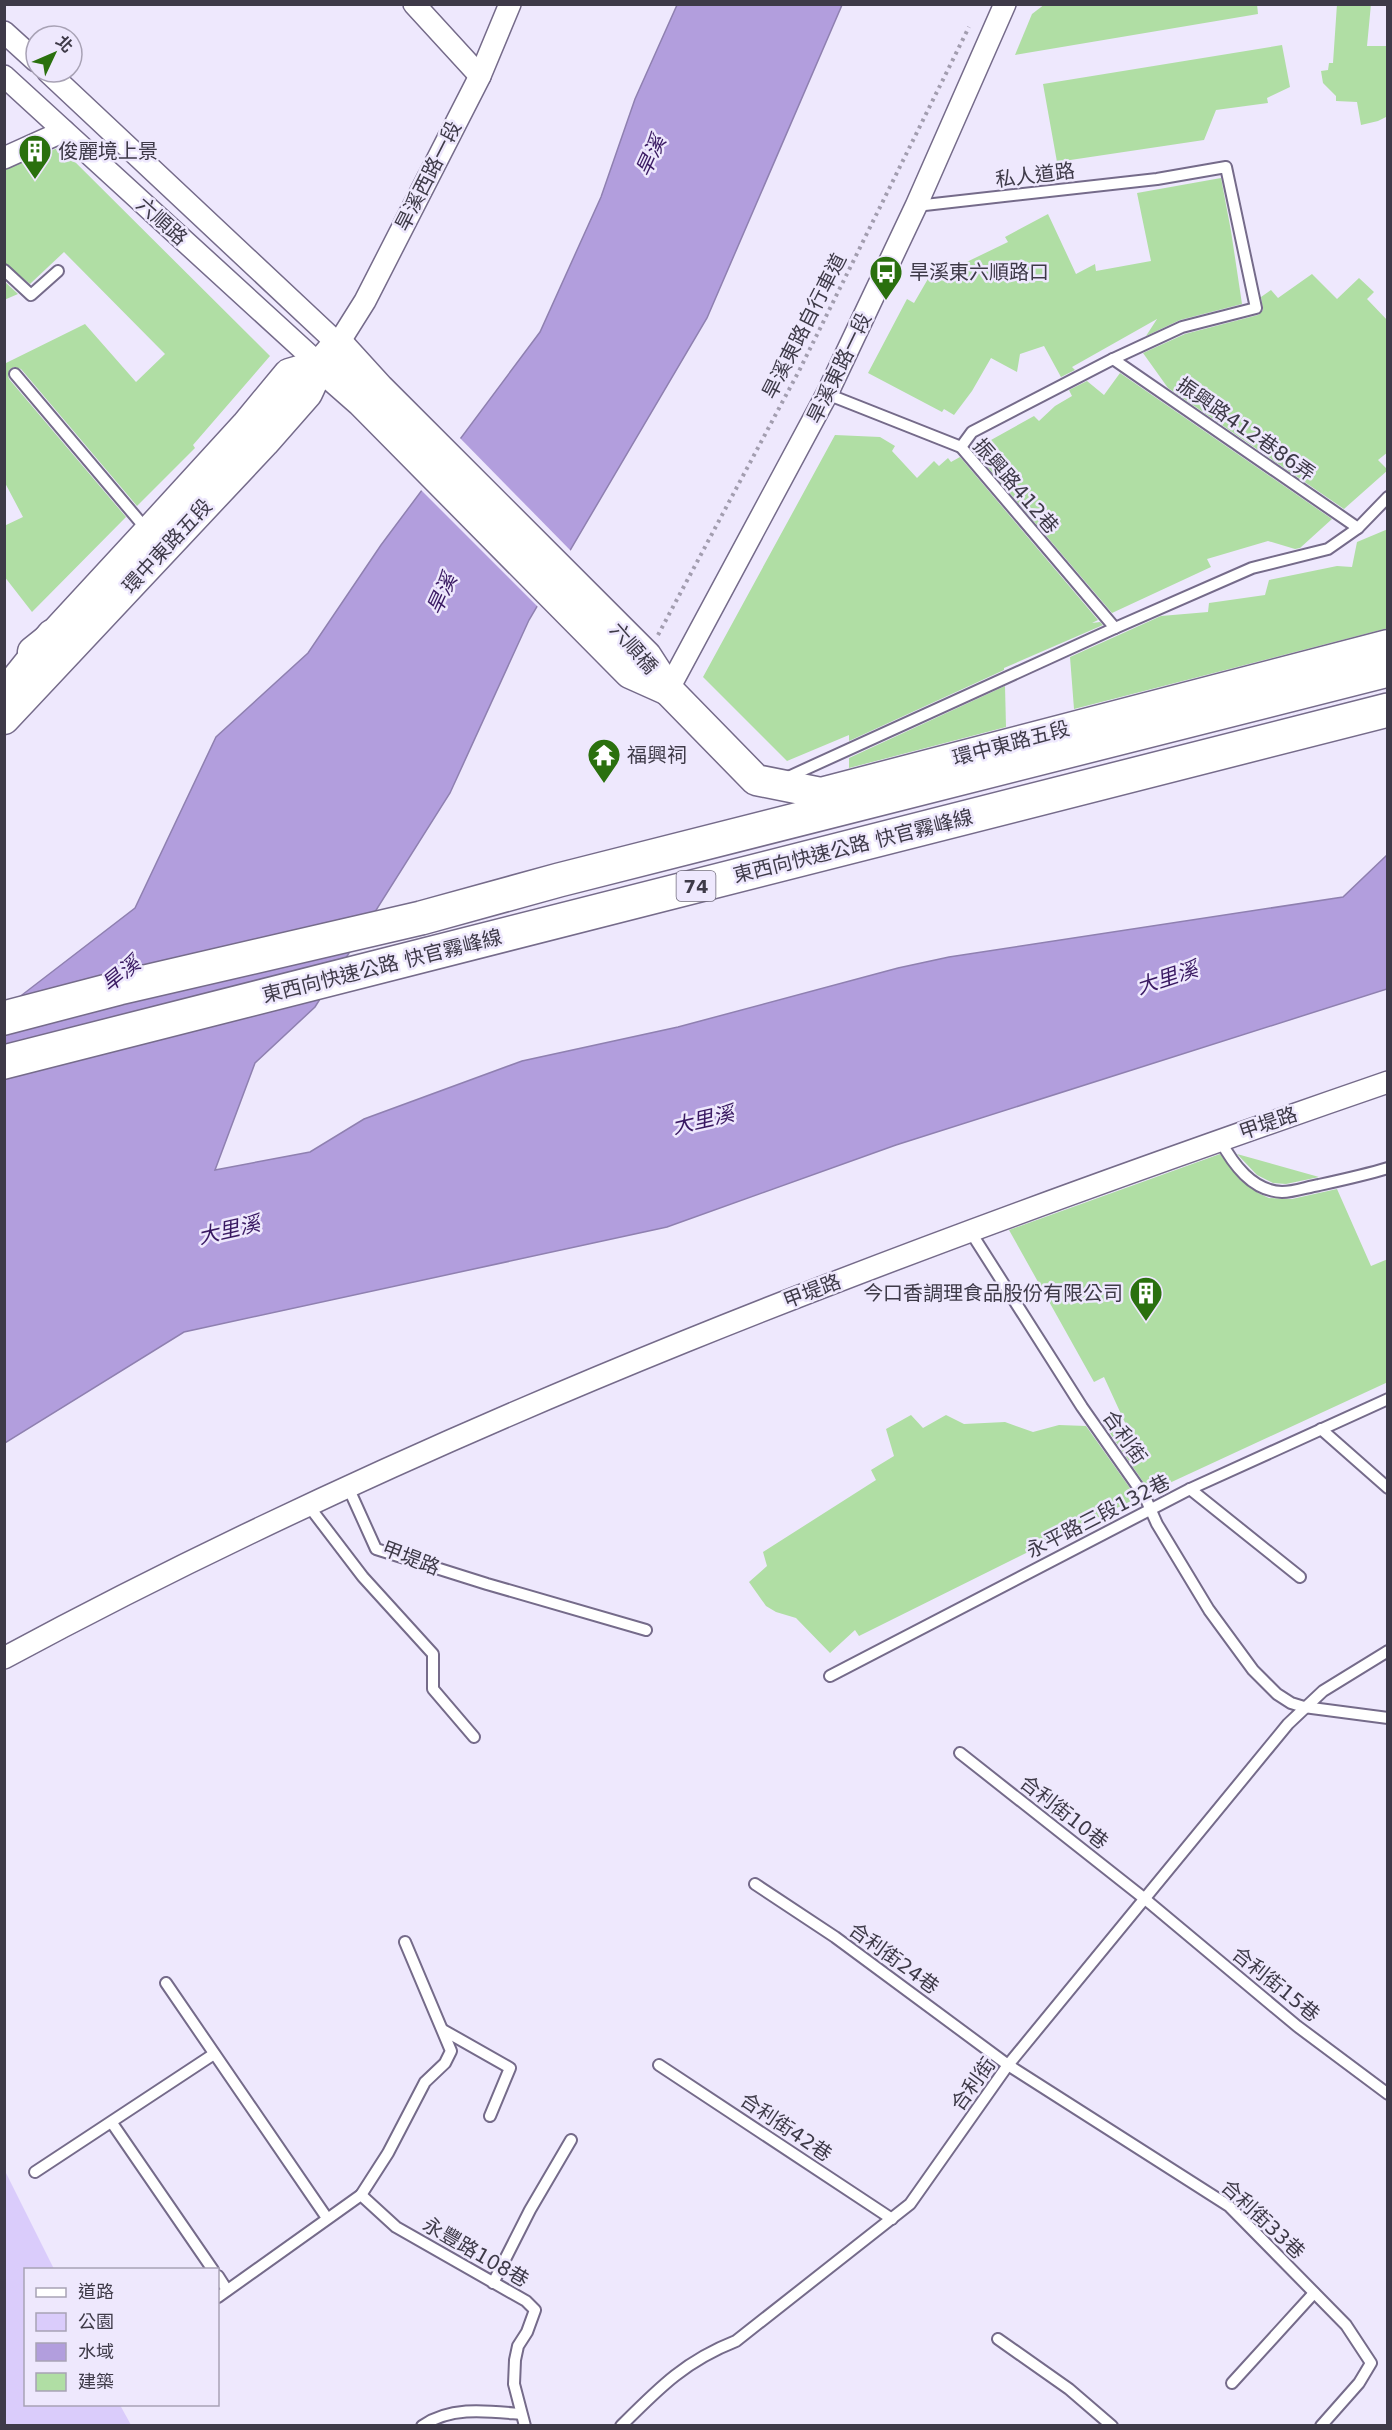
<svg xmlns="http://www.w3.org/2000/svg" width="1392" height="2430" font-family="'DejaVu Sans','Noto Sans TC',sans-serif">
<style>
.green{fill:#daccfb}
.water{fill:#b29edd;stroke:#8f80b0;stroke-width:1.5}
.pier{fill:#eee8fd}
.building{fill:#b0dea4}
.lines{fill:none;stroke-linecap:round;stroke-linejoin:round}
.lane-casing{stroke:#756b8a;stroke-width:14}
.street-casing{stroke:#756b8a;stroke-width:24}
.secondary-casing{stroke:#756b8a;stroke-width:33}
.highway-casing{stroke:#756b8a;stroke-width:36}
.path{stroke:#a29daf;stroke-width:4;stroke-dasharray:3 4.5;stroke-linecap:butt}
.lane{stroke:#fff;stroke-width:10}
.street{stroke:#fff;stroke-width:21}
.secondary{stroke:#fff;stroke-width:30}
.highway{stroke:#fff;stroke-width:33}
.labels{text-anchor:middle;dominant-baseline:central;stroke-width:5;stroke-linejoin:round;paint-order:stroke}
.shield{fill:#eee8fd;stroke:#736e7e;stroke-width:1.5}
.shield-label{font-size:18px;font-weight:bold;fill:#3e3a48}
.poi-label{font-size:20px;fill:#3e3a48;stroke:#eee8fd;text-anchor:start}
.street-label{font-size:20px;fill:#3e3a48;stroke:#eee8fd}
.water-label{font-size:21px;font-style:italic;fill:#391962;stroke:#eee8fd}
</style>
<rect width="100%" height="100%" fill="#eee8fd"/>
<path class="green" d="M4,2169L54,2269L26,2270V2404L120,2405L131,2425H5Z"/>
<path class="water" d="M677,5H842L707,318L529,620L450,793L315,1007L255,1063L215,1170L310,1152L364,1119L522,1061L678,1027L898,968L949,957L1343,897L1387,855V989L896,1145L667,1227L184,1332L5,1443V1008L135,908L216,737L308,653L381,545L540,332L601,197L635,99Z"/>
<path class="pier" d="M458,436L572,552L539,608L419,488Z"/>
<g class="building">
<path d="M1045,4H1257L1258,14L1015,55L1032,14Z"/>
<path d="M1337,4H1371L1367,46H1388V116L1378,121L1361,125L1357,102L1336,101V96L1323,83L1321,71L1328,70L1329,63H1333Z"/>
<path d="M1282,45L1290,87L1267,98L1268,103L1216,110L1204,140L1057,162L1043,84Z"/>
<path d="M60,147L270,356L193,445L195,448L137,506L21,369L14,367L10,369L8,375L9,379L126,517L32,612L4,576V526L23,517L4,481V364L85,324L136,382L165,354L64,252L30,284L4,263V170Z"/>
<path d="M1221,178L1231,231L1242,304L1180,320L1146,336L1157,319L1072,367L1075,370L1061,377L1044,346L1020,354L1017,372L991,358L972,391L954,415L944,409L942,412L868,373L907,299L914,303L936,265L948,271L1008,242L1005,237L1048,214L1076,274L1095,264L1096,271L1151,261L1137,193Z"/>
<path d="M1312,274L1337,299L1359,278L1374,292L1367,299L1388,321V452L1378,460L1388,470L1344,509L1168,388L1143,353L1185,334L1258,315L1263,310L1261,297L1271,290L1278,298Z"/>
<path d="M4,281L18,294L4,300Z"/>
<path d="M1120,373L1332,519L1300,548L1295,549L1268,541L1207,559L1211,567L1112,613L973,450L1034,416L1039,421L1055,406L1072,396L1069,390L1087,381L1104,395Z"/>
<path d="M835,435L880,437L895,446L892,451L917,478L934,461L939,466L948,458L951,462L960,457L1098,620L1092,623L1100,622L1103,625L1004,668V670L849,741V735L787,761L703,677Z"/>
<path d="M1388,529V628L1074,709L1070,657L1161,616L1208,612L1209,603L1265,595L1269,580L1337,566L1352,567L1357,542Z"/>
<path d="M1005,686L1006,727L849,768V758Z"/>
<path d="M1220,1154L1240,1180L1258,1193L1269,1198L1292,1199L1337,1189L1371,1266L1388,1259V1382L1150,1492L1105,1426L1127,1427L1104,1377L1094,1382L1009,1230Z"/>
<path d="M1237,1154L1319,1177L1286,1184L1273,1183L1257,1175Z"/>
<path d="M911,1415L923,1428L946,1415L964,1424L1005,1422L1033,1432L1059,1425L1086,1426L1137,1498L859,1636L855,1630L830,1653L796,1618L776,1612L766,1606L749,1582L767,1566L763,1552L876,1480L871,1470L894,1456L886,1429Z"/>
</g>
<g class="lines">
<defs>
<g id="lane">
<path d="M916,206L1157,179L1226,167L1256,308L1182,327L1113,359L972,432L961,447"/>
<path d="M4,270L31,295L58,271"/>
<path d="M1113,359L1358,528"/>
<path d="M15,374L147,530"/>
<path d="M827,394L961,447L1115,628"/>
<path d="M786,778L1115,628L1252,568L1328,549L1358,528L1388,497"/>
<path d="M1220,1140C1233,1164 1252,1191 1282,1192C1294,1192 1307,1187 1319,1185C1342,1180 1365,1175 1388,1168"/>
<path d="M970,1231L1082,1407L1145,1497L1157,1524L1209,1610L1253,1670L1277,1694L1291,1703L1304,1707L1388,1718"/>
<path d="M1321,1429L1388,1488"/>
<path d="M348,1487L376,1549L487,1584L646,1630"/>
<path d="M1190,1489L1300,1577"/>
<path d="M308,1505L363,1577L433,1654V1689L474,1737"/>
<path d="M830,1676L1190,1489L1388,1399"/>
<path d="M960,1753L1145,1899L1297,2026L1388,2094"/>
<path d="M755,1884L835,1937L1008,2065L1229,2206L1346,2325L1371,2363L1359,2383L1321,2426"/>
<path d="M166,1983L327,2218"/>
<path d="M443,2030L510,2068L490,2116"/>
<path d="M659,2065L892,2219"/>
<path d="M112,2123L213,2270"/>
<path d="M35,2172L214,2054"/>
<path d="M361,2195L388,2153L425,2082L445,2063L451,2051L405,1942"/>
<path d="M218,2276L227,2290"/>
<path d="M493,2283L530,2210L571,2140"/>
<path d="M218,2297L361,2195L396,2227L526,2301L535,2310L527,2332L518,2346L515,2360L514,2384L525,2426"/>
<path d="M998,2339L1069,2389L1112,2426"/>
<path d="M1232,2383L1314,2293"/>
<path d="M422,2426C451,2406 487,2411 520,2414"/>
<path d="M621,2426C659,2388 685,2361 736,2341L910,2204L1008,2065L1288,1724L1323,1691L1388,1651"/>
</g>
<g id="street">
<path d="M414,4L480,76"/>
<path d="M4,32L36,61"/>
<path d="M48,72L338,344L365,301L480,76L510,4"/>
<path d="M4,76L320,365"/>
<path d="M4,158L64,131"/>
<path d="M668,690L827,394L916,206L1005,4"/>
<path d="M4,1658C445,1420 915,1245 1388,1082"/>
</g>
<g id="secondary">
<path d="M33,652L53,636L149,532L246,426L289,374L320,365L338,344L379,389L646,656L668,690L756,780L821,793L1388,645"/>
<path d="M4,719L264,442L307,393L320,365L361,401L630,673L668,690"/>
</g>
<g id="highway">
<path d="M4,697L53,636"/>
<path d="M4,1018L119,988L421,918L559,880L1388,670"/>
<path d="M4,1062L1388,710"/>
</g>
</defs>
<use href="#lane" class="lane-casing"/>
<use href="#street" class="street-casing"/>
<use href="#secondary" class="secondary-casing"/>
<use href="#highway" class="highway-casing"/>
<path class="path" d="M658,635L800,369L969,27"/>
<use href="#lane" class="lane"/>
<use href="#street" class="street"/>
<use href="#secondary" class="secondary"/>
<use href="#highway" class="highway"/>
</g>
<defs>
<symbol id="building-pin" viewBox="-11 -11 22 30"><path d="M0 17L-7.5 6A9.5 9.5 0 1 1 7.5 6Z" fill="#2a700e" stroke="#eee8fd"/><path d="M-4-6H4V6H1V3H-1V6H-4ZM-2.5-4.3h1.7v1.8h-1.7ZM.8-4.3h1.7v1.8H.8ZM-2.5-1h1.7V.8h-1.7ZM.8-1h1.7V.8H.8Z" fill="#fff"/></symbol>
<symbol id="bus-pin" viewBox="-11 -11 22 30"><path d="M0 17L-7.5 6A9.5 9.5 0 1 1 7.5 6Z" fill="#2a700e" stroke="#eee8fd"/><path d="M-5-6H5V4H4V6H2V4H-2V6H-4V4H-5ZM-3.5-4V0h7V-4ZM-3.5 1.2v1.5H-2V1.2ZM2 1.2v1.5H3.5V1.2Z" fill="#fff"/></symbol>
<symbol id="temple-pin" viewBox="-11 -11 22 30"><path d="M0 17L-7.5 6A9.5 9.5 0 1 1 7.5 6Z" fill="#2a700e" stroke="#eee8fd"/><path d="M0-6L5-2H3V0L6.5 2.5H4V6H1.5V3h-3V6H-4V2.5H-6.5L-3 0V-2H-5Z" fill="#fff"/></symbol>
</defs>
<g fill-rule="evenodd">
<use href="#building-pin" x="16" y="132" width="38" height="52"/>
<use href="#bus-pin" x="867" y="253" width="38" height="52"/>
<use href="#temple-pin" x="585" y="736" width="38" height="52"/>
<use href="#building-pin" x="1127" y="1274" width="38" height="52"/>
</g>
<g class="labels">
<rect class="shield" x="676.5" y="871" width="39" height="30" rx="4.5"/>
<g class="shield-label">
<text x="696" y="886">74</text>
</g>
<g class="poi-label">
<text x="58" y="151">俊麗境上景</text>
<text x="909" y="272">旱溪東六順路口</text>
<text x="627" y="755">福興祠</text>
<text x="1123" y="1293" text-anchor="end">今口香調理食品股份有限公司</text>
</g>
<g class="street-label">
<text transform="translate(1035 175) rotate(-7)">私人道路</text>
<text transform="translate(428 176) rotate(-63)">旱溪西路一段</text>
<text transform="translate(162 221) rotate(42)">六順路</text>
<text transform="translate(804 326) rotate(-63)">旱溪東路自行車道</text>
<text transform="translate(839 368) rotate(-64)">旱溪東路一段</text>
<text transform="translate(1246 429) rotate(35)">振興路412巷86弄</text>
<text transform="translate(1016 486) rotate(49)">振興路412巷</text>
<text transform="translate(167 546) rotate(-47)">環中東路五段</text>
<text transform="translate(634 648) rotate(49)">六順橋</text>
<text transform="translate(1011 743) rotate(-15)">環中東路五段</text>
<text transform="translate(853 846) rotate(-14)">東西向快速公路 快官霧峰線</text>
<text transform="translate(382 966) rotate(-14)">東西向快速公路 快官霧峰線</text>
<text transform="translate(1268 1123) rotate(-19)">甲堤路</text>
<text transform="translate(812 1291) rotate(-21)">甲堤路</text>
<text transform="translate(1125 1437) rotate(55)">合利街</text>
<text transform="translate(1098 1516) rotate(-27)">永平路三段132巷</text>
<text transform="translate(411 1558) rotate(21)">甲堤路</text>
<text transform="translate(1064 1812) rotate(38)">合利街10巷</text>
<text transform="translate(894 1958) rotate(36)">合利街24巷</text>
<text transform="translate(1276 1984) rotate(39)">合利街15巷</text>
<text transform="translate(973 2084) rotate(-54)">合利街</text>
<text transform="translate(786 2127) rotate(34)">合利街42巷</text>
<text transform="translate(1263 2219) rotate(43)">合利街33巷</text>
<text transform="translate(476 2252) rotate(30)">永豐路108巷</text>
</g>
<g class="water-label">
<text transform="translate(651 156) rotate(-65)">旱溪</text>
<text transform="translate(442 594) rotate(-65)">旱溪</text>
<text transform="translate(121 974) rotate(-39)">旱溪</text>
<text transform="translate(1167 978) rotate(-18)">大里溪</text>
<text transform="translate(703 1120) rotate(-13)">大里溪</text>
<text transform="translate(229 1230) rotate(-13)">大里溪</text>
</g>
</g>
<rect width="1392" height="2430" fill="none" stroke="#3e3a48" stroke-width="12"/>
<rect x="24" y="2268" width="195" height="138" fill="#eee8fd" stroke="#a8a2b5" stroke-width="1.5"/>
<rect x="36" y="2288" width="30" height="9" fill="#ffffff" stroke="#a8a2b5" stroke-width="1.5"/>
<text x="78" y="2298" font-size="18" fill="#3e3a48">道路</text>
<rect x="36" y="2313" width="30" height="18" fill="#daccfb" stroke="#a8a2b5" stroke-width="1.5"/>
<text x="78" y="2328" font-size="18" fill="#3e3a48">公園</text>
<rect x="36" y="2343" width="30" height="18" fill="#b29edd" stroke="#a8a2b5" stroke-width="1.5"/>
<text x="78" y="2358" font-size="18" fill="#3e3a48">水域</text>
<rect x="36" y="2373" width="30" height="18" fill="#b0dea4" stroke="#a8a2b5" stroke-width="1.5"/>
<text x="78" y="2388" font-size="18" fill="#3e3a48">建築</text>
<g transform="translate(54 54) rotate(46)"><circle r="28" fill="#eee8fd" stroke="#a8a2b5" stroke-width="1.5"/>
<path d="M0-4.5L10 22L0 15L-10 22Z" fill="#2a700e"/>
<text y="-9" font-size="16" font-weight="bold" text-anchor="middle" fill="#3e3a48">北</text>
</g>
</svg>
